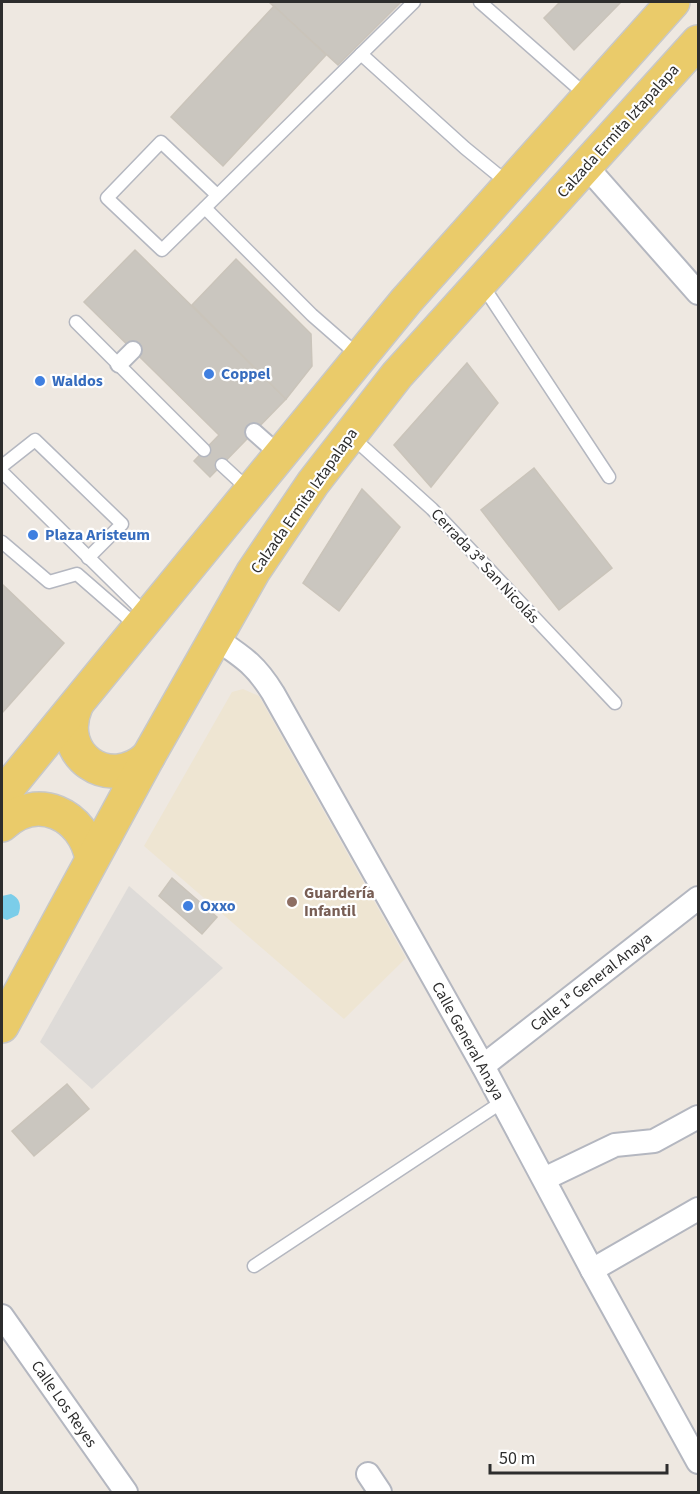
<svg xmlns="http://www.w3.org/2000/svg" width="700" height="1494" font-family="'Source Sans 3',sans-serif">
<style>
.education{fill:#eee5d2}
.plaza{fill:#dedbd8}
.water{fill:#7bcde9}
.building{fill:#cac6bf;stroke:#cac4ba;stroke-width:1.5}
.lines{fill:none;stroke-linecap:round;stroke-linejoin:round}
.service-casing{stroke:#b4b7c0;stroke-width:15}
.pedestrian-casing{stroke:#b4b7c0;stroke-width:20}
.minor-casing{stroke:#b4b7c0;stroke-width:26}
.primary-casing{stroke:#c8c8c8;stroke-width:36}
.service{stroke:#fff;stroke-width:12}
.pedestrian{stroke:#fff;stroke-width:16}
.minor{stroke:#fff;stroke-width:22}
.primary{stroke:#eacb6a;stroke-width:33}
.shop-dot{fill:#3f7fe0;stroke:#fff;stroke-width:2}
.education-dot{fill:#8d6e63;stroke:#fff;stroke-width:2}
.labels{text-anchor:middle;dominant-baseline:central;stroke-width:4.5;stroke-linejoin:round;paint-order:stroke}
.street-label{font-size:16px;fill:#2d2d2d;stroke:#fff}
.shop-label{font-size:16px;font-weight:bold;fill:#366cbe;stroke:#fff;text-anchor:start}
.education-label{font-size:16px;font-weight:bold;fill:#785e54;stroke:#fff;text-anchor:start}
</style>
<rect width="100%" height="100%" fill="#eee8e1"/>
<path class="education" d="M243,689L259,696L406,958L344,1019L144,846L232,692Z"/>
<path class="plaza" d="M129,886L223,968L92,1089L40,1042Z"/>
<path class="water" d="M11,894C20,898 22,906 18,915L7,920L2,918V896Z"/>
<g class="building">
<path d="M269,2H401L338,65Z"/>
<path d="M560,2H621L574,50L544,18Z"/>
<path d="M274,6L326,55L223,166L171,117Z"/>
<path d="M135,250L286,399L210,477L194,461L219,435L84,302Z"/>
<path d="M236,259L311,334L312,366L286,399L192,305Z"/>
<path d="M467,363L498,403L431,487L394,445Z"/>
<path d="M534,468L612,568L559,610L481,510Z"/>
<path d="M362,489L400,527L339,611L303,583Z"/>
<path d="M2,584L64,643L2,713Z"/>
<path d="M172,878L217,917L202,934L159,896Z"/>
<path d="M67,1084L89,1109L34,1156L12,1131Z"/>
</g>
<g class="lines">
<defs>
<g id="service">
<path d="M480,2L587,96"/>
<path d="M361,54L465,148L509,184"/>
<path d="M217,195L161,142L107,198L162,250L414,2"/>
<path d="M205,208L312,315L360,357"/>
<path d="M481,283L609,477"/>
<path d="M76,322L204,450"/>
<path d="M351,436L432,509L615,703"/>
<path d="M222,465L249,490"/>
<path d="M2,466L35,440L122,524L88,558"/>
<path d="M2,472L147,615"/>
<path d="M2,542L49,582L77,574L139,628"/>
<path d="M254,1266L502,1102"/>
</g>
<g id="pedestrian">
<path d="M119,364L133,350"/>
<path d="M254,432L280,455"/>
</g>
<g id="minor">
<path d="M586,166L698,293"/>
<path d="M215,638C243,657 255,664 273,693L483,1066L592,1270L698,1462"/>
<path d="M483,1066L698,898"/>
<path d="M544,1179L615,1145L654,1141L698,1117"/>
<path d="M592,1270L698,1209"/>
<path d="M2,1316L126,1492"/>
<path d="M368,1474L380,1492"/>
</g>
<g id="primary">
<path d="M76,706C55,755 109,793 148,757"/>
<path d="M2,795L406,301L673,2"/>
<path d="M2,825C37,792 84,814 92,859"/>
<path d="M2,1026L148,757L253,572L313,483L397,375L698,42"/>
</g>
</defs>
<use href="#service" class="service-casing"/>
<use href="#pedestrian" class="pedestrian-casing"/>
<use href="#minor" class="minor-casing"/>
<use href="#primary" class="primary-casing"/>
<use href="#service" class="service"/>
<use href="#pedestrian" class="pedestrian"/>
<use href="#minor" class="minor"/>
<use href="#primary" class="primary"/>
</g>
<g class="shop-dot">
<circle cx="209" cy="374" r="6"/>
<circle cx="40" cy="381" r="6"/>
<circle cx="33" cy="535" r="6"/>
<circle cx="188" cy="906" r="6"/>
</g>
<circle class="education-dot" cx="292" cy="902" r="6"/>
<g class="labels">
<g class="street-label">
<text transform="translate(618 131) rotate(-48)">Calzada Ermita Iztapalapa</text>
<text transform="translate(304 501) rotate(-55)">Calzada Ermita Iztapalapa</text>
<text transform="translate(485 566) rotate(47)">Cerrada 3ª San Nicolás</text>
<text transform="translate(591 982) rotate(-38)">Calle 1ª General Anaya</text>
<text transform="translate(468 1041) rotate(61)">Calle General Anaya</text>
<text transform="translate(64 1404) rotate(55)">Calle Los Reyes</text>
</g>
<g class="shop-label">
<text x="221" y="374">Coppel</text>
<text x="52" y="381">Waldos</text>
<text x="45" y="535">Plaza Aristeum</text>
<text x="200" y="906">Oxxo</text>
</g>
<g class="education-label">
<text x="304" y="893">Guardería<tspan x="304" dy="18">Infantil</tspan></text>
</g>
</g>
<rect width="700" height="1494" fill="none" stroke="#2d2d2d" stroke-width="6"/>
<path d="M490 1464v9h177v-9" fill="none" stroke="#2d2d2d" stroke-width="3"/>
<text x="499" y="1464" font-size="18" fill="#2d2d2d" stroke="#ffffff" stroke-width="4.5" paint-order="stroke">50 m</text>
</svg>
